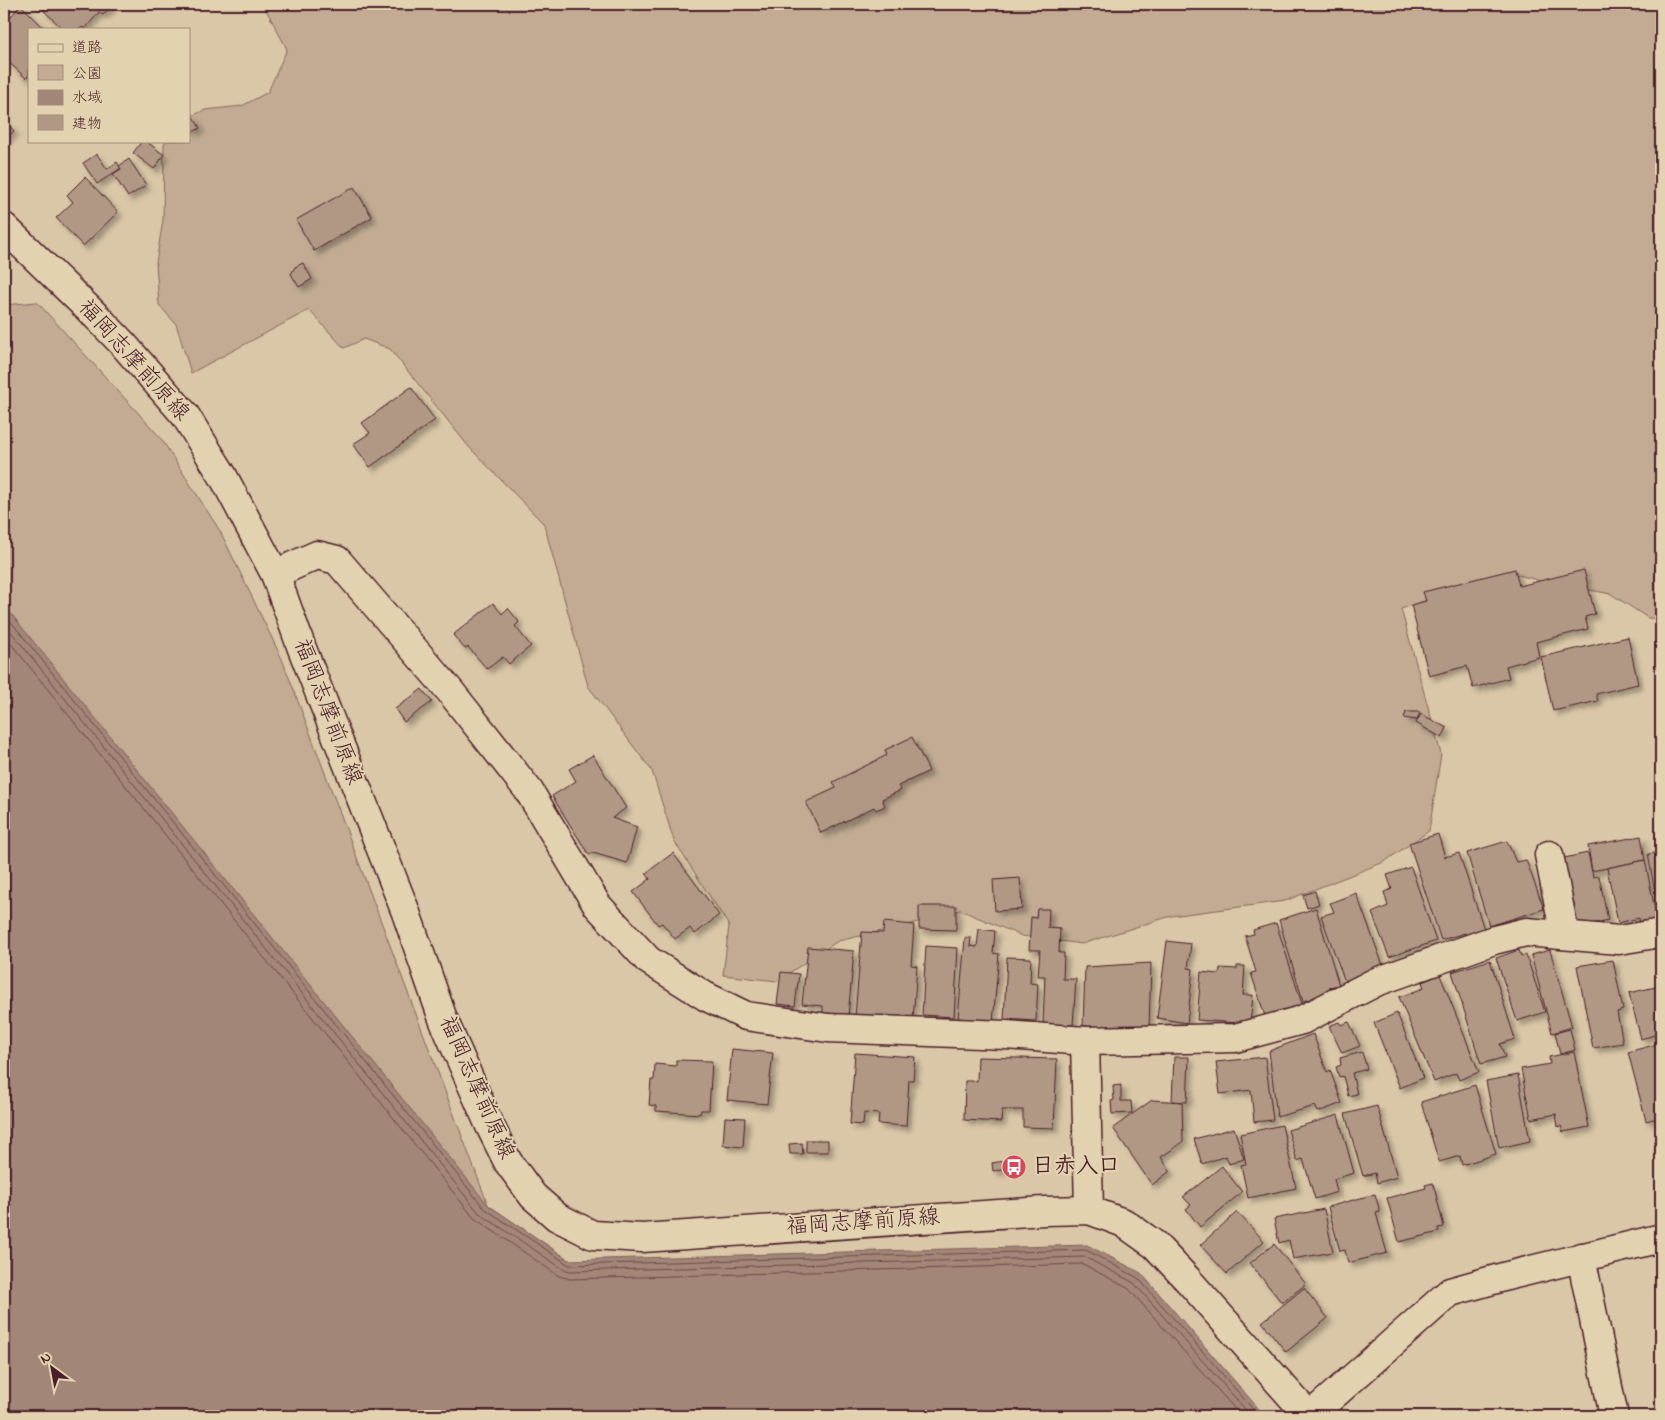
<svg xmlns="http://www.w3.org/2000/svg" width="1665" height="1420" font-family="'Indie Flower','Klee One',sans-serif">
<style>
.green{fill:#c2ab92;stroke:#86655e}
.water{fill:#a28677;stroke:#7f5d59}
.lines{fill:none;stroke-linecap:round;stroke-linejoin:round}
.shore{stroke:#6d4849;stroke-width:1}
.building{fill:#b19884;stroke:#4a1f2b;filter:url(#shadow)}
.street-casing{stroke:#4a1f2b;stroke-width:31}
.secondary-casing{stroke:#4a1f2b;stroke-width:31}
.primary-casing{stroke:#4a1f2b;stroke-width:31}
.street{stroke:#e3d2af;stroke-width:28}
.secondary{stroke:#e3d2af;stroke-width:28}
.primary{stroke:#e3d2af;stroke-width:28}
.labels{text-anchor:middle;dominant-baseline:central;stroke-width:4;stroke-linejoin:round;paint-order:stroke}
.street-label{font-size:22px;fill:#4a1f2b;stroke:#e3d2af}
.poi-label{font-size:22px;font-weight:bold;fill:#4a1f2b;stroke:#e3d2af;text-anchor:start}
</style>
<defs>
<filter id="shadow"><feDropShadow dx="4.5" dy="4.5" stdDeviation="2.5" flood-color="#0004"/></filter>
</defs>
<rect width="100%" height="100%" fill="#dac7a7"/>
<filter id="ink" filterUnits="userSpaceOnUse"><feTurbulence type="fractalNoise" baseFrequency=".02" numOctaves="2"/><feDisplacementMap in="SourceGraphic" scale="10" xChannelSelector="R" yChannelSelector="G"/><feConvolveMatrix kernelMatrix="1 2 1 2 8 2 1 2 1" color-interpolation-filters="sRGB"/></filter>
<g filter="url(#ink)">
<g class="green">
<path d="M263,4H1661V619L1648,618L1611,594L1537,580L1507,572L1401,609L1441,754L1429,831L1384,862L1285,901L1171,916L1082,944L1022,936L960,910L904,926L838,941L777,981L723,975L729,926L674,841L652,771L588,686L544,524L469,447L390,349L364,339L344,348L309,310L191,373L176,324L159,305L156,263L163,220L164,144L166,141H189V117L205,110L242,106L268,92L287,49Z"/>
<path d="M37,302L160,437L220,531L282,659L488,1205L569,1260L4,994V305Z"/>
</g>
<path class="water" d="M4,605L488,1205L569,1260L1087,1245L1141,1273L1265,1416H4Z"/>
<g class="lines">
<g class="shore">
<path d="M4,613L484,1208L569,1265L1086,1250L1138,1278L1259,1416"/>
<path d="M4,623L479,1213L563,1269L570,1271L1085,1257L1134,1283L1251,1416"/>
<path d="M4,635L474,1218L559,1276L570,1279L1083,1264L1129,1289L1241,1416"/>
</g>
</g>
<g class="building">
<path d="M49,4H113L103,15L99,12L85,29L82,27L80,29H63L43,10Z"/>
<path d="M21,5L45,29H29V75L26,78L4,58V24Z"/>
<path d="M192,115L200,128L193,132L189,126V118Z"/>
<path d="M4,120L14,131L4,141Z"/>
<path d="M142,141H146L164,155L154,169L133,153Z"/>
<path d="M97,154L107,169L117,162L121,168L97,184L83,163Z"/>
<path d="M129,159L146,185L128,197L113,174L121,169L119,166Z"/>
<path d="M85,177L118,212L83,246L56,218L73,202L67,195Z"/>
<path d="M354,187L372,217L314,251L296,220Z"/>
<path d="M303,263L312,279L299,287L291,274L295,267Z"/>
<path d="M411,387L435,420L370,467L353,444L370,433L362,423Z"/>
<path d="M1515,569L1519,586L1584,570L1595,614L1585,617L1588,629L1536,642L1539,657L1506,666L1509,678L1473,688L1467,666L1429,676L1411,605L1426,601L1423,592Z"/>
<path d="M493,603L502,614L508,608L519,622L515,626L531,646L509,664L503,657L487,669L468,647L465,649L453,635Z"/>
<path d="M1628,637L1638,684L1596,694L1598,701L1553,711L1541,657Z"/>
<path d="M422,689L432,702L404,722L395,709Z"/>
<path d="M1406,712H1420L1417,720L1404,718Z"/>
<path d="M1421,714L1447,728L1442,738L1416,723Z"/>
<path d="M912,737L929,771L898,786L901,790L882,799L885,806L876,810L874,807L821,833L806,802L836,788L833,782L887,755L885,750Z"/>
<path d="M593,755L626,808L612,818L637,827L627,863L593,853L589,855L552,796L576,781L569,769Z"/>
<path d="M1438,834L1445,857L1459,853L1484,929L1466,935L1465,933L1441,940L1409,843Z"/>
<path d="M1641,836L1645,860L1592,871L1588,846Z"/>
<path d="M1507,841L1516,862L1526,860L1544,909L1489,926L1467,853Z"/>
<path d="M1661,852V910H1658L1648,854Z"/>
<path d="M673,853L719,915L695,934L690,928L675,939L662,923L658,925L633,892L650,879L646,873Z"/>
<path d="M1588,853L1593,877L1599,876L1608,920L1575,928L1566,890L1570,889L1564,858Z"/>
<path d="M1645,860L1657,920L1640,923L1639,918L1618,923L1607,868Z"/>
<path d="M1411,867L1436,941L1389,957L1372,913L1388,906L1384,892L1392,889L1387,875Z"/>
<path d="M1020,878L1022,909L995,911L993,880Z"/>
<path d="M1315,891L1319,904L1307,908L1303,895Z"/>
<path d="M1356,893L1384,968L1345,982L1321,916L1334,912L1330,903Z"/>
<path d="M919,906H956V930L919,929Z"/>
<path d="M1316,908L1339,985L1329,987L1331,993L1303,1001L1279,920Z"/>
<path d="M1037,909H1049L1048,928L1060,929L1059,953H1064L1063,979H1076L1073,1025L1043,1024L1045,976H1038L1040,950H1029L1031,917L1036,918Z"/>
<path d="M884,922L914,925L911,965L917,966L913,1020L855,1016L862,932L883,933Z"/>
<path d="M1276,923L1303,1007L1287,1012L1286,1009L1265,1016L1251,973L1256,972L1245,936L1254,934L1253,930Z"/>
<path d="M979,929L995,931L993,953L999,954L993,1022L958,1018L965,938H971L970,946L977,947Z"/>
<path d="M1167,941L1191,944L1188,968L1193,969L1187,1023L1157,1018Z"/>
<path d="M926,946L958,948L954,1017L922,1015Z"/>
<path d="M808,947L854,951L848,1017L823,1014V1006L802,1004Z"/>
<path d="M1519,950L1521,956L1526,955L1545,1012L1517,1021L1496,958Z"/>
<path d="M1550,950L1572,1027L1552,1033L1531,955Z"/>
<path d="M1007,957L1031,958L1030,983L1038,984L1036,1021L1004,1019Z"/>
<path d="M1490,960L1515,1039L1500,1044L1505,1057L1481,1064L1452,972Z"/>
<path d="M1613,960L1623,1010L1617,1012L1623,1043L1593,1048L1577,966Z"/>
<path d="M1151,963L1149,1029L1083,1027L1085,967Z"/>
<path d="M1237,966H1245L1243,995H1253L1250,1024L1197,1020L1201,972L1219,974L1220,968L1237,969Z"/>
<path d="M781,972L799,974L795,1006L777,1004Z"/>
<path d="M1440,975L1479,1072L1459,1080L1456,1073L1434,1082L1399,997L1424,988L1422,982Z"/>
<path d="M1660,986L1661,1033L1641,1039L1629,993Z"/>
<path d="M1397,1013L1423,1078L1400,1088L1374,1023Z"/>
<path d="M1339,1022L1341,1025L1349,1022L1360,1046L1342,1053L1329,1026Z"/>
<path d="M1570,1029L1575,1050L1560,1054L1555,1033Z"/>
<path d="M1313,1034L1327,1072L1330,1070L1342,1103L1318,1112L1315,1106L1277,1117L1269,1051Z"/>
<path d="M1661,1043V1117L1646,1121L1628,1052Z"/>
<path d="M732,1049L773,1053L767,1104L727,1100Z"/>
<path d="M1362,1052L1367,1069L1352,1073L1357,1094L1348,1096L1343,1076L1339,1077L1336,1067L1341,1065L1340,1058Z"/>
<path d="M1574,1052L1589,1127L1563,1132L1561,1126L1558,1127L1556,1114L1531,1119L1521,1069L1550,1064L1549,1057Z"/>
<path d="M855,1053L915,1057L913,1080H909L906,1126L878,1124L879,1114L864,1113L863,1125L850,1124Z"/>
<path d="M978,1057L1057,1059L1054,1128L1023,1127V1110H1002L1001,1122L964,1120L965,1081H977Z"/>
<path d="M1174,1057H1189L1187,1102L1172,1101Z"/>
<path d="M1265,1057L1273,1120L1254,1122L1251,1090L1220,1094L1216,1062Z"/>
<path d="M676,1060L712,1061L709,1110H701L700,1114L656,1111V1106L649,1105L651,1080H654L655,1064L676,1066Z"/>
<path d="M1518,1075L1530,1141L1499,1148L1486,1081Z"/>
<path d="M1121,1085V1101H1131L1132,1113L1112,1114L1111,1101L1114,1100L1113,1086Z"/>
<path d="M1475,1085L1496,1154L1462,1165L1460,1156L1439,1162L1421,1102Z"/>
<path d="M1152,1100L1182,1102L1183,1142L1161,1157L1170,1171L1152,1185L1113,1128Z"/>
<path d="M1377,1106L1397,1177L1377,1183L1375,1173L1363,1176L1345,1114Z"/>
<path d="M1338,1115L1354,1173L1334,1179L1337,1192L1315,1199L1303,1159L1297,1161L1288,1130Z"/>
<path d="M725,1117L745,1118L743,1147L723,1145Z"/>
<path d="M1282,1125L1296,1188L1248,1198L1241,1165L1246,1164L1240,1134Z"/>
<path d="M1234,1128L1244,1159L1229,1164L1226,1156L1202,1164L1194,1139Z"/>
<rect x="806" y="1140" width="22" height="12"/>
<path d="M802,1143L803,1154H790L789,1144Z"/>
<path d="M1015,1159L1016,1168L993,1171L992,1163Z"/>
<path d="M1222,1166L1242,1192L1200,1227L1186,1209L1191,1205L1183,1197Z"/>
<path d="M1433,1183L1444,1227L1438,1228L1439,1232L1399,1242L1387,1198L1426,1188L1425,1185Z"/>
<path d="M1375,1194L1380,1212L1376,1213L1387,1253L1348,1263L1345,1250L1340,1251L1328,1207Z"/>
<path d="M1324,1209L1333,1252L1293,1259L1289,1240L1279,1243L1274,1219Z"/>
<path d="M1237,1212L1264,1241L1227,1274L1200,1245Z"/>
<path d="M1274,1244L1306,1284L1282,1303L1250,1263Z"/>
<path d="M1304,1288L1328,1318L1286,1352L1262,1322Z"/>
</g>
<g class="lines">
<defs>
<g id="street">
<path d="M275,574L317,555L337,560L450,691L529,791L597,905L648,960L705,996L746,1016L828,1028L1006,1035L1085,1041L1235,1038L1302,1020L1376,982L1494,940L1526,932L1619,940L1661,933"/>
<path d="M1549,855L1565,935"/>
<path d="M1085,1041L1089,1210"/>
<path d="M1581,1257L1614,1416"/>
</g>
<path id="secondary" d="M1310,1416L1450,1292L1507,1276L1661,1238"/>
<path id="primary" d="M4,227L97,317L123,344L185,415L223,476L275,574L301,646L405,910L443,1019L490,1126L508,1162L533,1196L557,1217L593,1235L642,1238L1044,1211L1089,1210L1124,1223L1155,1245L1188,1280L1309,1416"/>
</defs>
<use href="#street" class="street-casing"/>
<use href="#secondary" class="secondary-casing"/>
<use href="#primary" class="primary-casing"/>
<use href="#street" class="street"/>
<use href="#secondary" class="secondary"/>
<use href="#primary" class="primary"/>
</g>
</g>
<defs>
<symbol id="bus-disc" viewBox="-11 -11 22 22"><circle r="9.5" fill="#d1495b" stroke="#e3d2af"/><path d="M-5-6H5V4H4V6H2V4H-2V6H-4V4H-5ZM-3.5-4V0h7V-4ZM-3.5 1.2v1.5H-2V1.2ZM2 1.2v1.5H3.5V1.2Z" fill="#fff"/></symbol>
</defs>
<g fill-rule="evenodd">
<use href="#bus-disc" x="1000" y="1153" width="28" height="28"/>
</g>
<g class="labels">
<g class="street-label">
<text transform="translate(133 361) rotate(48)">福岡志摩前原線</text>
<text transform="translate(327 712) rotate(69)">福岡志摩前原線</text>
<text transform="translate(476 1088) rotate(66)">福岡志摩前原線</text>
<text transform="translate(863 1223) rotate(-4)">福岡志摩前原線</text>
</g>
<g class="poi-label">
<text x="1032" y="1167">日赤入口</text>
</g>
</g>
<rect width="1665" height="1420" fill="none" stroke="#e3d2af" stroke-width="20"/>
<rect x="10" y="10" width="1645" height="1400" fill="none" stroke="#4a1f2b" stroke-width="2" filter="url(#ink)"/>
<rect x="28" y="28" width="162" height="115" fill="#e3d2af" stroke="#a68a7a"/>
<rect x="38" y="44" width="25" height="8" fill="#e3d2af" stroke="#a68a7a"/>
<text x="72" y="52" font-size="15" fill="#4a1f2b">道路</text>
<rect x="38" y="65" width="25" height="15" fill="#c2ab92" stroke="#a68a7a"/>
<text x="72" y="78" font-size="15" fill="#4a1f2b">公園</text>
<rect x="38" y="90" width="25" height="15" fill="#a28677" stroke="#a68a7a"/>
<text x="72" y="102" font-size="15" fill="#4a1f2b">水域</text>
<rect x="38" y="115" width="25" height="15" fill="#b19884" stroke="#a68a7a"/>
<text x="72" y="128" font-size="15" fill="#4a1f2b">建物</text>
<g transform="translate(52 1368) rotate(328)" stroke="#e3d2af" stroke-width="4" paint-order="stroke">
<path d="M0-4L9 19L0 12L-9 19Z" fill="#4a1f2b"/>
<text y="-8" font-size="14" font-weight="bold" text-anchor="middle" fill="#4a1f2b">N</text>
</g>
</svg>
